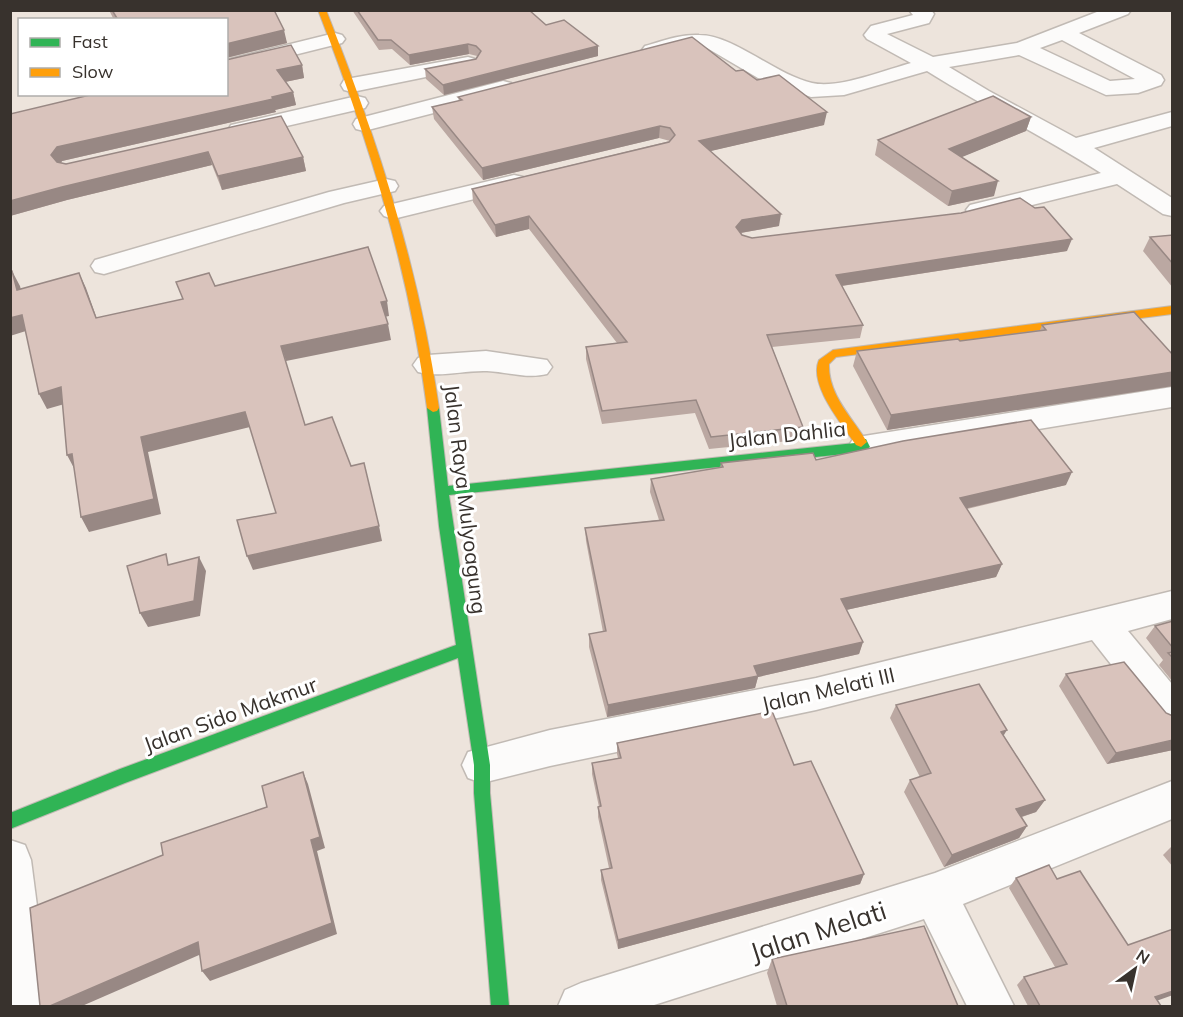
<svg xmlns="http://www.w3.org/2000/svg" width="1183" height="1017" font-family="Mulish,sans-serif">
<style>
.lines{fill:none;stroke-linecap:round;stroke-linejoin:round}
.street-casing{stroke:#c1bab4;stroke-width:3}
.fast-casing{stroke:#c1bab4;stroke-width:2}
.slow-casing{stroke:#c1bab4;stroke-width:2}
.street{fill:#fcfbfa;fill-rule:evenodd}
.fast{fill:#30b455;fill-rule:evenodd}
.slow{fill:#ff9f0a;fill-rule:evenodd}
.wall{fill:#bba8a2}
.shaded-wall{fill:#988884}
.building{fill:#d9c3bc;stroke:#988884;stroke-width:1.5}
.labels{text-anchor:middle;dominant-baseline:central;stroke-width:6;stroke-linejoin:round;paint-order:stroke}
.street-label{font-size:21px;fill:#38322d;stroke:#fff}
.near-street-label{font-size:26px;fill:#38322d;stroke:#fff}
</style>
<rect width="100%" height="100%" fill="#ede4dc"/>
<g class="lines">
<defs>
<g id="street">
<path d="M909,10H931L934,14L929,23L887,34L933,57L1017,43L1102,10H1131L1128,14L1079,33L1161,75L1164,80L1161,85L1138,93L1106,95L1019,55L949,67L989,91L1076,138L1172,112V126L1094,148L1172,198V216L1163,214L1117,184L979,218L970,215L966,210L970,205L1101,173C1045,137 984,107 927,71L844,95L811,97L758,78L707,48L683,49L652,56L645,54L642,50L645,46C662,41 681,34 699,35C734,35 774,74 812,83C839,89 885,70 911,63L867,39L864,35L871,26L913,15ZM1062,40L1135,79L1110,81L1040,48Z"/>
<path d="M335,33L342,35L345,39L342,43L226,72V60Z"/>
<path d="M468,57L475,59L479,63L475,67L352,92L344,90L341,85L344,80L352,78Z"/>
<path d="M503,81L511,83L514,88L511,93L364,131L356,129L353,124L356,119Z"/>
<path d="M357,96L365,98L368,103L365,108L239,137L231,135L228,130L231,125Z"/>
<path d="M514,175L523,177L526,182L523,187L393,219L384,216L380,211L384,206Z"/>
<path d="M386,179L395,181L398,186L395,191L344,203L104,274L95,272L91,266L95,260L329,192Z"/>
<path d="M486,351L547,360L552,367L547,374C528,379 507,372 487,371C464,370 440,378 418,372L413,365L418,358L428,355Z"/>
<path d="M1172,387V407L864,458L853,455L848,447L853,439L864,436Z"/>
<path d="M1172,591V619L1128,631L1172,684V729L1158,724L1092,640L816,710L550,766L482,783L468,778L462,765L468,752L550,730L816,678Z"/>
<path d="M1172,781V819L963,904L1014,1006H967L924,919L651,1006H558L565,990L581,983L935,873Z"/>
<path d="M10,840L25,845L31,860L50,1006H10Z"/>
</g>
<path id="fast" d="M433,404L439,408L448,486L855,443L856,439H866L870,447L864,452L449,495L490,765V793L509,1006H491L474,793V765L458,658L125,783L10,829V813L120,769L456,645L439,526L427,408Z"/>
<g id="slow">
<path d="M318,10H326C378,141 419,268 439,408L437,411L433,412L427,408C409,269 369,141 318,10Z"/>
<path d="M1172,306V314L836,357L829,364C828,395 852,417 867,442L861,447L856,445C843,425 808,385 819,360L833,350Z"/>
</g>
</defs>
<use href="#street" class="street-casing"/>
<use href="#fast" class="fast-casing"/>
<use href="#slow" class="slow-casing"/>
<use href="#street" class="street"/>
<use href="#fast" class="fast"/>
<use href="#slow" class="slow"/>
</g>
<g class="wall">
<path d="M109,10H274L287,43L226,58V20H114Z"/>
<path d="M352,10H529L546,25L598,46V56L444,95L426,79L425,69L476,59L477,56L469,54L410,65L392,49L379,50Z"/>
<path d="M302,65L304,78L285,82L293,92L296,105L275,110L276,112L62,161L61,163L66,164L281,116L303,157L306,171L222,190L212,165L67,200L10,216L85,97Z"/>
<path d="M736,71L757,80L824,125L710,151L779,226L741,233L742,235L752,238L1067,251L842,286L863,325L860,338L772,347L803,427L800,440L709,449L695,413L602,424L586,359V347L617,343L529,229L496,237L473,202L472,189L670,141L659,138L483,180L434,119L432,107L459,101L458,97Z"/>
<path d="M1031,117L1026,131L961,157L994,196L948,206L875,155L878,140Z"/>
<path d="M1173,235V288L1143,251L1150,237Z"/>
<path d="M1042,325L1173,355V386L887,430L853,366L857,351L960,341L1040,330Z"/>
<path d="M816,460L1066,485L967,509L1002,564L996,577L846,610L863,642L859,654L758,677L755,688L607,717L589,647V634L603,632L586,541L585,528L659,520L650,492L651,479L720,468L721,463Z"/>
<path d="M1173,621V682L1159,665L1163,660L1146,638L1155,626Z"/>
<path d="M1066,674L1173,716V750L1107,764L1059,686Z"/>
<path d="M896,705L1004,736L1045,800L1036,812L1022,817L1027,826L1019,838L944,867L904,792L910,780L920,777L890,718Z"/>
<path d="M617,743L794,765L864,874L860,884L618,949L601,880V870L609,868L598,817V807H599L592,774V763L618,758L617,754Z"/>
<path d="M1173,845V867L1163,855Z"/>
<path d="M1016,878L1057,879L1157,1000L1161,1006H1028L1017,985L1024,977L1055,967L1009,888Z"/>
<path d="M772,959L958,1006H777L767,973Z"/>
</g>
<g class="shaded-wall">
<path d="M284,30L287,43L226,58V44Z"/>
<path d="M468,44L469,54L410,65L409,55Z"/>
<path d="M598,46V56L444,95L443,85Z"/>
<path d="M302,65L304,78L280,83L277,70Z"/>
<path d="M293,92L296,105L275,110L276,112L62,161L57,168L51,155L57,147Z"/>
<path d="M827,112L824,125L698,154L699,141Z"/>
<path d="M1031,117L1026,131L945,164L949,149Z"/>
<path d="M660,126L659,138L483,180L482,168Z"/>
<path d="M208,152L212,165L67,200L10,216V201L62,187Z"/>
<path d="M303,157L306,171L222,190L218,176Z"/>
<path d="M998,181L994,196L948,206L952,191Z"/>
<path d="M781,214L779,226L740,233L736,227L742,220Z"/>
<path d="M529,216V229L496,237L495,225Z"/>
<path d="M1072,239L1067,251L834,287L836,275Z"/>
<path d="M12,271L20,286L25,305L17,290Z"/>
<path d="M79,273L86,288L102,333L96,318Z"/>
<path d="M387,301L389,316L384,317L381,302Z"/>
<path d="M22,315L29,330L10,336V318Z"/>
<path d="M388,324L391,340L286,361L281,346Z"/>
<path d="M1173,372V386L887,430L891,415Z"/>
<path d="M61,387L68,403L47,409L39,394Z"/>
<path d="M245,412L250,427L148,452L161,514L89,532L81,517L141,437Z"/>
<path d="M72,454L75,470L67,455Z"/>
<path d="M1072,472L1066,485L955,511L960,498Z"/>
<path d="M379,526L382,541L253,570L247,556Z"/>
<path d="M199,557L206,571L200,616L148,627L140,613Z"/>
<path d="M1002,564L996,577L837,612L841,599Z"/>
<path d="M863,642L859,654L758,677L755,688L607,717L608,705L754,666Z"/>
<path d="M1007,730L999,743L1001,732Z"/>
<path d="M1173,740V750L1107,764L1116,753Z"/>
<path d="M303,772L308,784L325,848L317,851L337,934L210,981L202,971L311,840Z"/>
<path d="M1045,800L1036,812L1008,821L1016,809Z"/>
<path d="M1027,826L1019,838L944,867L952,855Z"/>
<path d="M864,874L860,884L618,949V940Z"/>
<path d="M198,942L206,952L82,1006H50Z"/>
<path d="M1173,991V995L1145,1005L1155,997Z"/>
</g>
<g class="building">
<path d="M112,10H274L284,30L226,44V20H118Z"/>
<path d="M357,10H529L546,25L564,20L598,46L443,85L425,69L476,59L481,51L476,46L468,44L409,55L391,40H378Z"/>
<path d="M692,37L736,71L743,70L757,80L779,75L827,112L699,141L781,214L742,220L736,227L742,235L752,238L961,213L1020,198L1035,208L1044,207L1072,239L836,275L863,325L767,335L803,427L711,437L696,400L602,411L586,347L627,342L529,216L495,225L472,189L669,142L675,135L670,128L660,126L482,168L432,107L462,100L458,97Z"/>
<path d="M291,45L302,65L277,70L293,92L272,97L273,99L57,147L51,155L57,162L66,164L281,116L303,157L218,176L208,152L62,187L10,201V114L94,94H226V60Z"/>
<path d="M993,96L1031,117L949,149L998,181L952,191L878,140Z"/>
<path d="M1173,235V264L1150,237Z"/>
<path d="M368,247L387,301L381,302L388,324L281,346L305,425L332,417L351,466L364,463L379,526L247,556L237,520L276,513L245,412L141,437L154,499L81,517L72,454L67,455L61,387L39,394L22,315L10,318V271H12L17,290L79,273L96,318L183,299L176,282L209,273L215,286Z"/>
<path d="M1134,312L1173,355V372L891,415L857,351L958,339L960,341L1046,330L1042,325Z"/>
<path d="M1031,420L1072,472L960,498L1002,564L841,599L863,642L754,666L758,676L608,705L589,634L606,631L585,528L664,520L651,479L723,467L721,463L813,453L816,460L903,441Z"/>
<path d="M166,554L168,565L199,557L194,601L140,613L127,566Z"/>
<path d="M1173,621V648L1155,626Z"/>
<path d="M1173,652V658L1168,653Z"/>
<path d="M1124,662L1166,713L1173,716V740L1116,753L1066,674Z"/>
<path d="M979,684L1007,730L1001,732L1045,800L1016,809L1027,826L952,855L910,780L931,773L896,705Z"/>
<path d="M772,711L794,765L811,761L864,874L618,940L601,870L612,868L598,807L601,806L592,763L621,758L617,743Z"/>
<path d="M303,772L320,837L311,840L332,923L202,971L198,942L50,1006H40L30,908L163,855L161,843L267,807L262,786Z"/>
<path d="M1049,865L1057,879L1080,871L1128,945L1173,929V991L1155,997L1161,1006H1040L1024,977L1067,964L1016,878Z"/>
<path d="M924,926L958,1006H787L772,959Z"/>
</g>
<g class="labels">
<g class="street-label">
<text transform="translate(787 434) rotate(-6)">Jalan Dahlia</text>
<text transform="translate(466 499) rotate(83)">Jalan Raya Mulyoagung</text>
<text transform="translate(828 689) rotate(-13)">Jalan Melati III</text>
<text transform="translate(230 714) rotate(-20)">Jalan Sido Makmur</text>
</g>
<g class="near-street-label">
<text transform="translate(818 931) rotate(-18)">Jalan Melati</text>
</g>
</g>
<rect width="1183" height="1017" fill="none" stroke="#38322d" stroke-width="24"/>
<rect x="18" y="18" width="210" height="78" fill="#ffffff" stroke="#afadab" stroke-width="1.5"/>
<rect x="30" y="38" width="30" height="9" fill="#30b455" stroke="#afadab" stroke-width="1.5"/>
<text x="72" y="48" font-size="18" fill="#38322d">Fast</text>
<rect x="30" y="68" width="30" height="9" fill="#ff9f0a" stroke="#afadab" stroke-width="1.5"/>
<text x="72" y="78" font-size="18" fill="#38322d">Slow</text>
<g transform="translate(1135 969) rotate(33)" stroke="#ffffff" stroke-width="4.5" paint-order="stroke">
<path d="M0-4.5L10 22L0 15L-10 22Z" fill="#38322d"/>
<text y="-9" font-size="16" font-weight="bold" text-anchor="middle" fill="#38322d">N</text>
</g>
</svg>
